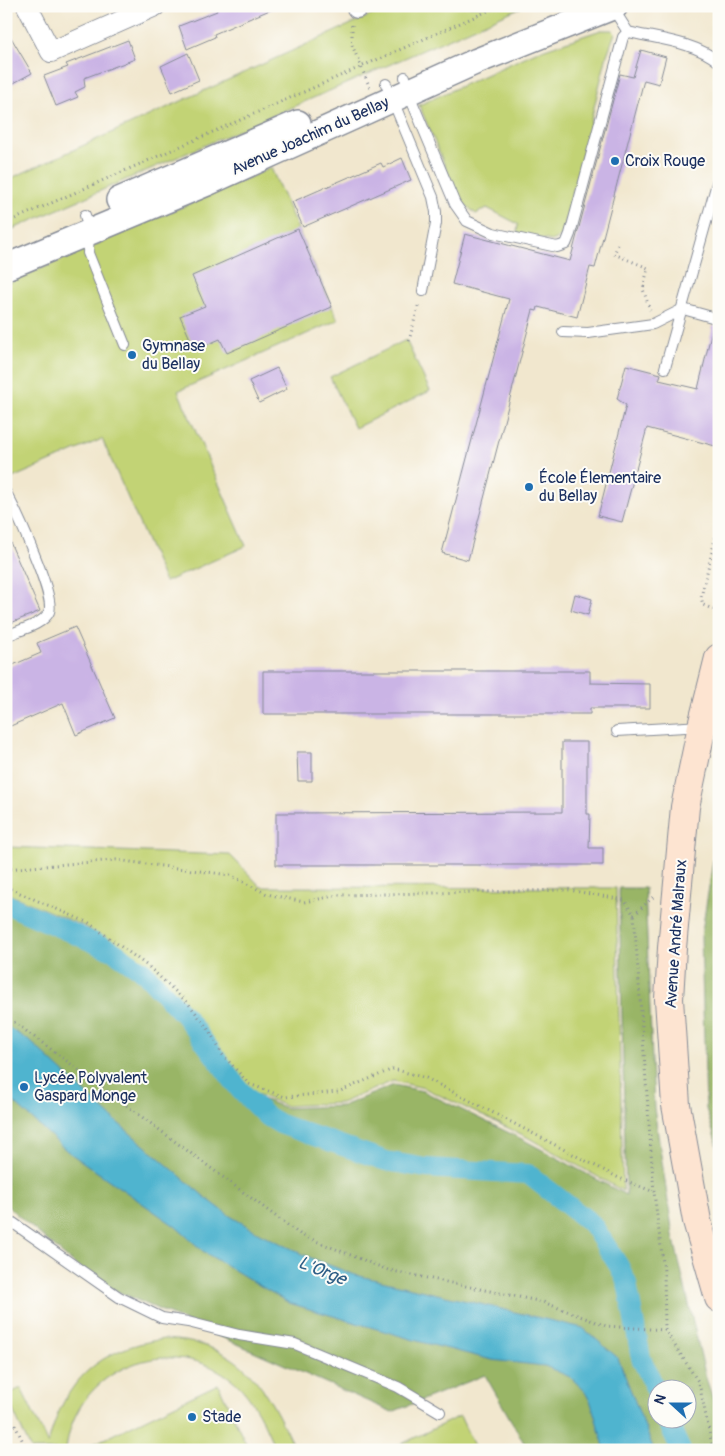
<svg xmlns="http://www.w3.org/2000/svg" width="725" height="1456" font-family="Pangolin,sans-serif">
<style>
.green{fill:#c2d375;stroke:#6e816a}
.forest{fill:#99b566;stroke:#5a7262;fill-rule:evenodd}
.water{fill:#50b4cf;stroke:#367296}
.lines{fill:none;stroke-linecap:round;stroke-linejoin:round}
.canal{stroke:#50b4cf;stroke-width:20}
.building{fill:#cab4e5}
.service-casing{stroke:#868b96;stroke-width:12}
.minor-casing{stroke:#868b96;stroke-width:22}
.tertiary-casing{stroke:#868b96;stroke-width:28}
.secondary-casing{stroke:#868b96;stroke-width:30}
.path{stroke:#868b96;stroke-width:3;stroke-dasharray:1 4;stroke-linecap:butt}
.service{stroke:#fff;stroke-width:10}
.minor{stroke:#fff;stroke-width:20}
.tertiary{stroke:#fff;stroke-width:25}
.secondary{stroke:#fde4d1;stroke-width:28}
.poi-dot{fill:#1f6fb2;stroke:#fdfcf7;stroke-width:2}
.labels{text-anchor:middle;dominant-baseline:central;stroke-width:4;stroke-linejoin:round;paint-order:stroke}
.street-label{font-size:16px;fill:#1b2f5e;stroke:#fdfcf7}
.poi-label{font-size:16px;fill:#1b2f5e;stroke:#fdfcf7;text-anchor:start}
.water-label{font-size:18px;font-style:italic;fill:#2e5e86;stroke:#fdfcf7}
</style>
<rect width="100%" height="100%" fill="#fdfcf7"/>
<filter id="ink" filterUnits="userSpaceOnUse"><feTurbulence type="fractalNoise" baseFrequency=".02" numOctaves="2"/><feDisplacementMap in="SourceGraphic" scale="10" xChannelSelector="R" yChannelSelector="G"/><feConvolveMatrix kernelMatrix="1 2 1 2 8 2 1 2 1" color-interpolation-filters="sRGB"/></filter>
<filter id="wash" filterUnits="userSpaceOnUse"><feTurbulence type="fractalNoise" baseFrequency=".0096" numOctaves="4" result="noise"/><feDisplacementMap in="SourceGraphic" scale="20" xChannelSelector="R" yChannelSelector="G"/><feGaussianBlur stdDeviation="1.12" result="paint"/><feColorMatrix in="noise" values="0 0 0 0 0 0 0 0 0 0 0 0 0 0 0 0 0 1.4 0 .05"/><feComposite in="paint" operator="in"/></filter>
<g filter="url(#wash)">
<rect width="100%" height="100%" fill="#f1e7ce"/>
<g class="green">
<path d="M391,6H524L6,232L7,180Z"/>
<path d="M601,30H612L615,33L607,55L562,236L551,241L517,233L518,224L487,208L476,214L459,199L419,105L536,52Z"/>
<path d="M271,168L338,320L178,391L246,546L165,582L102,439L10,479L6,470V284Z"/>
<path d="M406,340L430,391L355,428L330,377Z"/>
<path d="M6,847L230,855L261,887L616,888L623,1191L525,1136L424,1088L393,1081L341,1103L286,1106L245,1089L219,1057L206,1032L186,1006L147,969L86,927L6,893Z"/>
<path d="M164,1339C243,1343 265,1385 295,1450H276C265,1426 255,1400 235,1382C172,1329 74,1368 66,1450H31L6,1395L21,1388L48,1444C64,1380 99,1348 164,1339Z"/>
<path d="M218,1384L249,1450H81Z"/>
<path d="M460,1416L476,1450H389Z"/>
</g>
<g class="forest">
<path d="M719,824V1151L706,1109L701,937Z"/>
<path d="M619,888H645L654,1108L673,1235L706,1378L719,1417V1450H528L485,1375L392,1412L94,1281L6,1205V896L84,930L145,971L184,1007L204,1033L217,1059L244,1092L286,1108L342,1106L394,1085L423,1091L524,1140L626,1195ZM658,1388H688V1418H658Z"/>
</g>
<path class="water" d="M6,1026L31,1042L118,1123L206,1198L230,1216L261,1234L311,1258L355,1275L583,1328L618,1358L654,1450H605L591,1403L584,1390L570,1377L545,1366L492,1360L421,1342L289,1303L204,1252L175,1226L67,1151L6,1095Z"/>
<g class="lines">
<g class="canal">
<path d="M6,904L113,951L144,972L185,1016L240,1090L265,1115L280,1124L386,1161L426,1168L528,1174L592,1224L619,1266L627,1283L641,1358L658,1394"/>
<path d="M666,1418L681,1450"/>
</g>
</g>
<g id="blocks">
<g class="building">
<path d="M215,6H279L214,34L215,37L187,49L179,26L217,11Z"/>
<path d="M6,29L32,73L12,84L6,73Z"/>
<path d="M128,40L135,59L84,78L85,87L75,92L78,97L56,106L44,76L68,67L66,64Z"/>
<path d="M641,50L666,57L659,84L644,80L595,268L590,267L577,317L538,307L537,311L533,310L468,560L442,553L509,299L452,284L465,234L570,261L620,74L633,77Z"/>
<path d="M188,53L199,80L172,92L161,66Z"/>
<path d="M402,158L411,180L303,227L292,202L381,163L383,167Z"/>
<path d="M298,229L332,307L227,353L220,339L195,350L180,316L205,306L192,276Z"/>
<path d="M713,326L719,327V447L647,428L622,522L598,516L626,405L617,399L626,365L661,374L659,380L698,389Z"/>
<path d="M277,368L287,389L259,403L249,381Z"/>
<path d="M6,533L40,611L6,625Z"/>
<path d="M575,594L592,599L588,615L571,610Z"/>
<path d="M75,627L115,718L76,735L63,703L6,728V668L41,653L37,643Z"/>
<path d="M263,671H590V683L650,684V708H590V714H263Z"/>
<path d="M562,742H587V814H590L589,848H603V865H276V813L562,812Z"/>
<path d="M297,752H312V781H298Z"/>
</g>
</g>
</g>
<g filter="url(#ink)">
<use href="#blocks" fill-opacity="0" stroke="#868b96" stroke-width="1"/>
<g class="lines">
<defs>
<g id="service">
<path d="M612,7L628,32C658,39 695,42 719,62"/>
<path d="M405,77L408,92L455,204L467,221L493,233L557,247L566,244L570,234L623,37L628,32"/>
<path d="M386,84L433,197L436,212V223L423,291"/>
<path d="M85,215L89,231L88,253L125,345"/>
<path d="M563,332L588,333L653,324L683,309L719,319"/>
<path d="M665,368L719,176"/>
<path d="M6,493C16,511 56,597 49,612C43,625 19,630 6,636"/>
<path d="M617,731L702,726L719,728"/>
<path d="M6,1218L119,1297L162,1318L188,1322L239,1335L295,1344L398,1387L440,1412"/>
</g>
<g id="minor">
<path d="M27,6L51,52L155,6"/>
<path d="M357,6V8"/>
</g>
<g id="tertiary">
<path d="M119,200L298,123"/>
<path d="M6,267L207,183L477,61L615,6"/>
</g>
<path id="secondary" d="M719,658L702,726L685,807L672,948L669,999L676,1105L697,1221L719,1298"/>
</defs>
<use href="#service" class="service-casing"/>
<use href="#minor" class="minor-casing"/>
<use href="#tertiary" class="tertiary-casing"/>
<use href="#secondary" class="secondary-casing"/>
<g class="path">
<path d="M352,25V45L370,88"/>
<path d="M6,223L499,6"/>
<path d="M618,245L614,254L648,268L643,289L650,310"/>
<path d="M409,341L419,303"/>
<path d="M719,523L701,597L703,605L719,612"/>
<path d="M6,869L116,860L230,875L267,894L304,902L338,895L569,890L624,900L634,915L654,1192L664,1271L665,1330"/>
<path d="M6,887L89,923L149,967L188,1003L209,1030L222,1054L249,1084L285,1097L338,1092L393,1069L426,1078L617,1177L654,1192"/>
<path d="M634,915L653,897"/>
<path d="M6,1016L301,1235L388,1270L543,1302L606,1326L665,1330L699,1383L713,1450"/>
<path d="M6,1429L15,1425L27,1450"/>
</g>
<use href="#service" class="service"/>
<use href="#minor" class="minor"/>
<use href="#tertiary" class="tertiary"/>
<use href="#secondary" class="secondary"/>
</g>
</g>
<g class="poi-dot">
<circle cx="615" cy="161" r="5"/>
<circle cx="132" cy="355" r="5"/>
<circle cx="529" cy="487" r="5"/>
<circle cx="24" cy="1087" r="5"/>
<circle cx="192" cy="1417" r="5"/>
</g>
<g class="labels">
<g class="street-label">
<text transform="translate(310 136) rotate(-24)">Avenue Joachim du Bellay</text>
<text transform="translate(676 934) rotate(-86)">Avenue André Malraux</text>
</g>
<g class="poi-label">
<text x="625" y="161">Croix Rouge</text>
<text x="142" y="346">Gymnase<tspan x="142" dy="18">du Bellay</tspan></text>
<text x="539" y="478">École Élementaire<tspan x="539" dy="18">du Bellay</tspan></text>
<text x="34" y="1078">Lycée Polyvalent<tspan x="34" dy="18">Gaspard Monge</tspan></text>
<text x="202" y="1417">Stade</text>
</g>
<g class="water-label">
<text transform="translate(322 1271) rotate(22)">L'Orge</text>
</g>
</g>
<rect width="725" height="1456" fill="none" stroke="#fdfcf7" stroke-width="25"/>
<g transform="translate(672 1404) rotate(291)"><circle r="24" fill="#fdfcf7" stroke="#a3aaba"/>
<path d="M0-4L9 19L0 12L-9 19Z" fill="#1f6fb2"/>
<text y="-8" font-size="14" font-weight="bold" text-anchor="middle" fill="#1b2f5e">N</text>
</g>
</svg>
